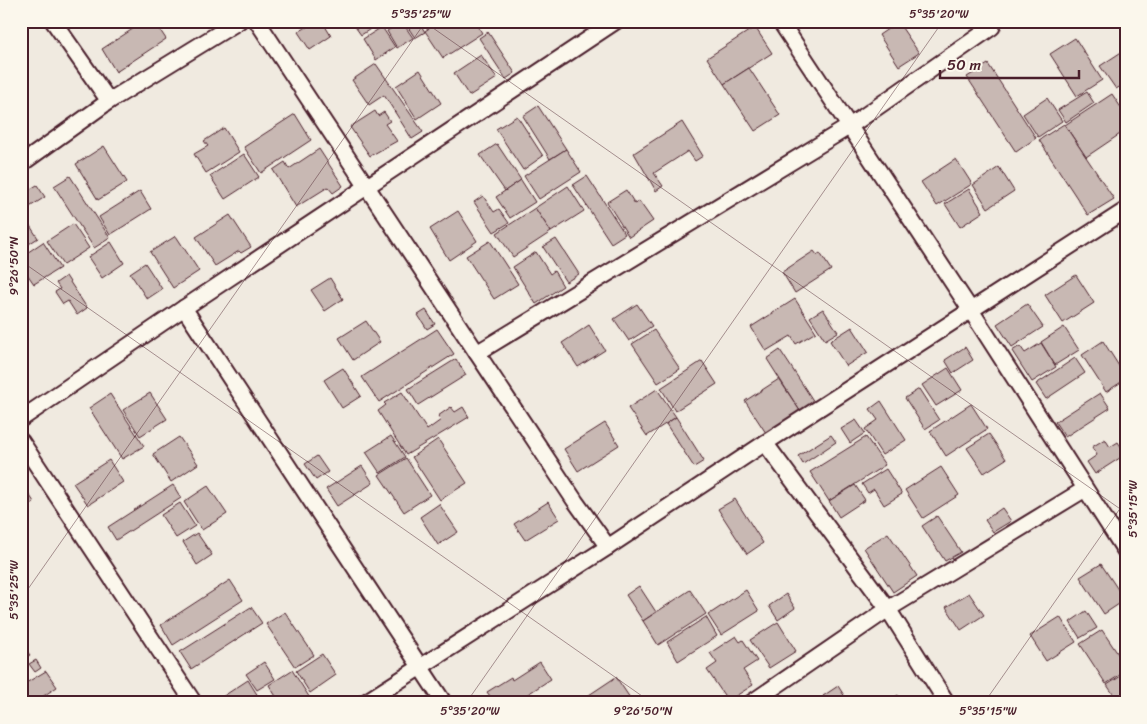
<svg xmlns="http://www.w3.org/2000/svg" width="1147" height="724" font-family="Sriracha,sans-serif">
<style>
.building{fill:#c8b8b3;stroke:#4a1f2b}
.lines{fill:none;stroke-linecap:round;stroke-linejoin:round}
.street-casing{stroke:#4a1f2b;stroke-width:19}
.street{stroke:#fbf7ec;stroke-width:15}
.ticks{fill:none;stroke:#4a1f2b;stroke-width:1;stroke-opacity:0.45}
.neatline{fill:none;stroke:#4a1f2b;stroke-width:2}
.ticks-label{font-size:12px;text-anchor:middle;fill:#4a1f2b}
</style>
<rect width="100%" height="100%" fill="#f0eae0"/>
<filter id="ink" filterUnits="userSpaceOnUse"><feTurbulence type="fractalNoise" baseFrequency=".02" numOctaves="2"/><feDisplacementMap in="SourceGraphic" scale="10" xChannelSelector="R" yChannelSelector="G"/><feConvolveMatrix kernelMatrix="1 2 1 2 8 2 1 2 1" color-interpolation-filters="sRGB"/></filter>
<g filter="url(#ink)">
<g class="building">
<path d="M77,21H93L82,29Z"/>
<path d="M145,21H154L166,39L116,72L102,49Z"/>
<path d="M322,21L331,36L310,50L298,32L307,27L303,21Z"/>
<path d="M351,21H372L375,26L361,35Z"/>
<path d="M404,21H418L425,32L415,38Z"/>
<path d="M440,21H475L482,33L443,58L425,31Z"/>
<path d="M402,22L413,38L397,48L387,31Z"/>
<path d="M898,22L919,53L899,66L879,35Z"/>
<path d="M382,27L395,47L376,60L363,39Z"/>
<path d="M755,27L772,53L724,84L707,58Z"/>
<path d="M488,32L515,73L506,79L479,38Z"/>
<path d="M1075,38L1102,80L1077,96L1050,54Z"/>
<path d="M1126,49V83L1116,89L1100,66Z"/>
<path d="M481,55L497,78L469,96L454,73Z"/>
<path d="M376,64L423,132L412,139L384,95L369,105L352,80Z"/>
<path d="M988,64L1036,138L1016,152L967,77Z"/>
<path d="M749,68L780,115L755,131L724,84Z"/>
<path d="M420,70L441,103L417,119L396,86Z"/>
<path d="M1087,92L1094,103L1066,122L1058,110Z"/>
<path d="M1112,94L1126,115V130L1086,157L1065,125Z"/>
<path d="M1047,98L1062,121L1038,137L1023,114Z"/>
<path d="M538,106L566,149L550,159L523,116Z"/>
<path d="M375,111L378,116L384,112L390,121L385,124L397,141L370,156L350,127Z"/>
<path d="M295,114L311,140L261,173L244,147Z"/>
<path d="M517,116L543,156L523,170L496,129Z"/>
<path d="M682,122L703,156L695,161L688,151L654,173L663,186L656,191L634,153Z"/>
<path d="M1064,124L1114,199L1088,215L1039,140Z"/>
<path d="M224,128L239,152L206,173L194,154L208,146L204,141Z"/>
<path d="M497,144L521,180L505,191L480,155Z"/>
<path d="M104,146L127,182L98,200L76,164Z"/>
<path d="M319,149L343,186L333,193L328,187L296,207L273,170L285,162L289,169Z"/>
<path d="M566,149L581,172L539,199L524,176Z"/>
<path d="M244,154L259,177L225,199L210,176Z"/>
<path d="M956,159L972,184L937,206L921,182Z"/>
<path d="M999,167L1014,191L988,208L973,185Z"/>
<path d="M70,176L110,238L94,248L54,186Z"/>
<path d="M587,176L625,234L611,243L573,185Z"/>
<path d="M521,180L535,202L510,218L496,197Z"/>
<path d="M37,185L45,197L28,208L21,195Z"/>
<path d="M568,186L584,211L551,232L535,208Z"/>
<path d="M969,189L983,212L960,227L945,204Z"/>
<path d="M626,190L635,204L639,201L653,221L629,237L607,202Z"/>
<path d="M140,191L151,209L110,235L99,217Z"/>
<path d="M483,196L494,212L499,209L509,223L494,232L474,202Z"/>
<path d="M535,208L551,232L513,257L497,233Z"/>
<path d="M458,211L477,241L449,260L430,229Z"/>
<path d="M21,212L38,238L21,249Z"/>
<path d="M230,215L251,247L241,253L239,251L215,266L196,237Z"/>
<path d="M73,224L89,248L63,265L47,241Z"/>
<path d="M176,236L199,271L173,288L150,252Z"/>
<path d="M556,239L579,274L566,282L543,247Z"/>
<path d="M490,241L518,284L494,299L466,256Z"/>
<path d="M43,242L60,268L34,284L21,265V257Z"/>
<path d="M111,242L124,263L102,278L88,257Z"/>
<path d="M814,251L817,255L820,253L831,270L795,293L782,272Z"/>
<path d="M536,252L550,274L554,271L563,286L536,304L513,267Z"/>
<path d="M145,263L162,289L147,299L130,273Z"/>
<path d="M1076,275L1094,303L1063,323L1045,295Z"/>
<path d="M66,276L87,308L77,315L68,301L63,304L55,292L60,289L56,283Z"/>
<path d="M330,278L343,299L325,311L311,290Z"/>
<path d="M795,299L816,332L796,344L791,336L766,351L751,327Z"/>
<path d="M637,304L652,326L629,341L614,319Z"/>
<path d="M1027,304L1043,327L1012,347L997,324Z"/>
<path d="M823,309L838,332L825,340L810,317Z"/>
<path d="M426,310L435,324L427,329L418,315Z"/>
<path d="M366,321L380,342L353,360L339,338Z"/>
<path d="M589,325L605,350L578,367L562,343Z"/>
<path d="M852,327L868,352L846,366L830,341Z"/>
<path d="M1064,327L1079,350L1055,365L1041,342Z"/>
<path d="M437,329L454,354L379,402L362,377Z"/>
<path d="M654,330L680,369L658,383L632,344Z"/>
<path d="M1103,341L1126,377V379L1106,392L1082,355Z"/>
<path d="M1041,343L1056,367L1032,382L1012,351L1020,346L1025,353Z"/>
<path d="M965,347L973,360L953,373L945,360Z"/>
<path d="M780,350L814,402L800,411L767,359Z"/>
<path d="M1075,358L1085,373L1046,399L1036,384Z"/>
<path d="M456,359L466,375L418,405L408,389Z"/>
<path d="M702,361L717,384L675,411L661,388Z"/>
<path d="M343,368L361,396L342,408L324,380Z"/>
<path d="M948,368L962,390L936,406L922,385Z"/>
<path d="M779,379L800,411L766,433L745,401Z"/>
<path d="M657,389L676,417L647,436L628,408Z"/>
<path d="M919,389L939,420L925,429L905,398Z"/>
<path d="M402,392L427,430L441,420L438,416L451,407L455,412L463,407L469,417L406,455L378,411L386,405L384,403Z"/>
<path d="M150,393L167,419L140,436L123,410Z"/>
<path d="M1100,393L1110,408L1065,437L1055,422Z"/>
<path d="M110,394L144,446L122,459L89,408Z"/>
<path d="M881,401L906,440L882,455L865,429L878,420L870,409Z"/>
<path d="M971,404L987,429L946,456L930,431Z"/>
<path d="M676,417L704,461L694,467L666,424Z"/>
<path d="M856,420L865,433L850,443L841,429Z"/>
<path d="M605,423L619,445L578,471L564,449Z"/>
<path d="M989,434L1006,459L984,473L967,448Z"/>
<path d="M831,435L836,442L803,464L798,456Z"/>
<path d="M391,436L405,457L380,473L366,452Z"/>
<path d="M179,437L198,464L171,482L153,454Z"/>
<path d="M866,437L885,465L829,501L810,472Z"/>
<path d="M438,439L467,483L440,500L412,457Z"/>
<path d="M1105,439L1110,447L1118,442L1126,454L1095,474L1087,462L1097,455L1092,447Z"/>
<path d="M317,456L328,472L316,480L305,464Z"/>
<path d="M406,458L430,495L404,512L379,475Z"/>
<path d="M109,460L123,482L88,505L73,483Z"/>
<path d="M362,466L373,483L337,506L326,489Z"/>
<path d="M941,467L959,495L923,518L905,490Z"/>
<path d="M886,469L902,494L884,505L874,489L868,493L862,484Z"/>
<path d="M21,482L34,502L21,510Z"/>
<path d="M173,485L181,498L116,540L108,527Z"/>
<path d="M855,485L865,500L839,517L829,501Z"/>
<path d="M208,486L227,514L202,530L184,502Z"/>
<path d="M735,499L763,543L747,554L718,509Z"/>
<path d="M548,502L559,519L525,540L514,524Z"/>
<path d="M180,503L195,526L176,538L161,515Z"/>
<path d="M439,504L458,532L438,545L420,517Z"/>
<path d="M1002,508L1011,521L993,532L985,520Z"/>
<path d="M937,516L961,552L945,561L922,526Z"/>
<path d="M197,533L212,555L197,565L183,542Z"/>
<path d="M888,533L917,576L893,592L864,548Z"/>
<path d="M1101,564L1125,600L1104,614L1080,577Z"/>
<path d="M230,580L243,600L173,645L161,625Z"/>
<path d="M639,586L656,612L643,621L626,595Z"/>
<path d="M690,590L706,614L658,645L643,621Z"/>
<path d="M746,590L759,611L721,635L708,615Z"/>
<path d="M969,593L984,615L961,630L946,607Z"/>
<path d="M786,594L795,608L778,620L769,606Z"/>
<path d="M251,607L262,623L191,669L180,652Z"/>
<path d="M1086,611L1097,628L1080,638L1070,622Z"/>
<path d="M285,612L314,655L295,667L266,624Z"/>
<path d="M706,617L717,636L678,661L667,642Z"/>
<path d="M1060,617L1076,642L1046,661L1030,636Z"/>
<path d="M778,622L796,651L769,668L750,640Z"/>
<path d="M1102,630L1126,666V671L1106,684L1080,644Z"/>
<path d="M736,636L740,642L743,640L757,661L743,670L753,685L728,701L707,670L717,663L710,653Z"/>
<path d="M21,644L30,655L21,660Z"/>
<path d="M322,654L336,675L310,693L296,671Z"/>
<path d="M36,660L41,668L35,672L29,664Z"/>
<path d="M264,662L275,679L257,690L246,674Z"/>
<path d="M540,662L551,679L514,703H495L487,692L511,677L512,680Z"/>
<path d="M292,670L313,703H280L269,685Z"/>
<path d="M46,671L57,687L33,703H21V686Z"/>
<path d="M1121,676L1126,684V703H1119L1107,685Z"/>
<path d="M616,677L632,701L629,703H577Z"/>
<path d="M248,680L258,696L248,703H213Z"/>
<path d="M838,686L849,703H827L823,696Z"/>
<path d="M898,695L901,701L905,698L908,703H886Z"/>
</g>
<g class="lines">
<defs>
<g id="street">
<path d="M53,21L109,101"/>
<path d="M257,21L575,501L608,547"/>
<path d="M780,21L970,309L1126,552"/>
<path d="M21,164L109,101L239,21"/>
<path d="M184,308L444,703"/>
<path d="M477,353L850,126L992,27"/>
<path d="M21,419L184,308L616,21"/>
<path d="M21,441L194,703"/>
<path d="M765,443L888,609L947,703"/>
<path d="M364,703L608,547L765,443L1126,210"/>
<path d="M751,703L888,609L1085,489"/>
</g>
</defs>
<use href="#street" class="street-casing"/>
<use href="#street" class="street"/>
</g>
</g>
<path class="ticks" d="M423,21L1126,513M21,261L652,703M21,599L426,21M466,703L943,21M984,703L1126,500"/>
<rect width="1147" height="724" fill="none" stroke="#fbf7ec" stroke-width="55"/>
<path d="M940 70v8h139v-8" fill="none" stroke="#4a1f2b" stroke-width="2.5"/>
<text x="947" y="70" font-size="15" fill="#4a1f2b" stroke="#fbf7ec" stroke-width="4" paint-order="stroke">50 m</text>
<rect x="28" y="28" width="1092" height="668" class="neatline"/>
<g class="ticks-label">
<text x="421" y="18">5°35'25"W</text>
<text x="939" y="18">5°35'20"W</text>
<text transform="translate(14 266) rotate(-90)" y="4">9°26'50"N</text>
<text transform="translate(1133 509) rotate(-90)" y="4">5°35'15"W</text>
<text transform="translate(14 590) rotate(-90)" y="4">5°35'25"W</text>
<text x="470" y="715">5°35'20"W</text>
<text x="643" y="715">9°26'50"N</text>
<text x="988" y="715">5°35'15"W</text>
</g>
</svg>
